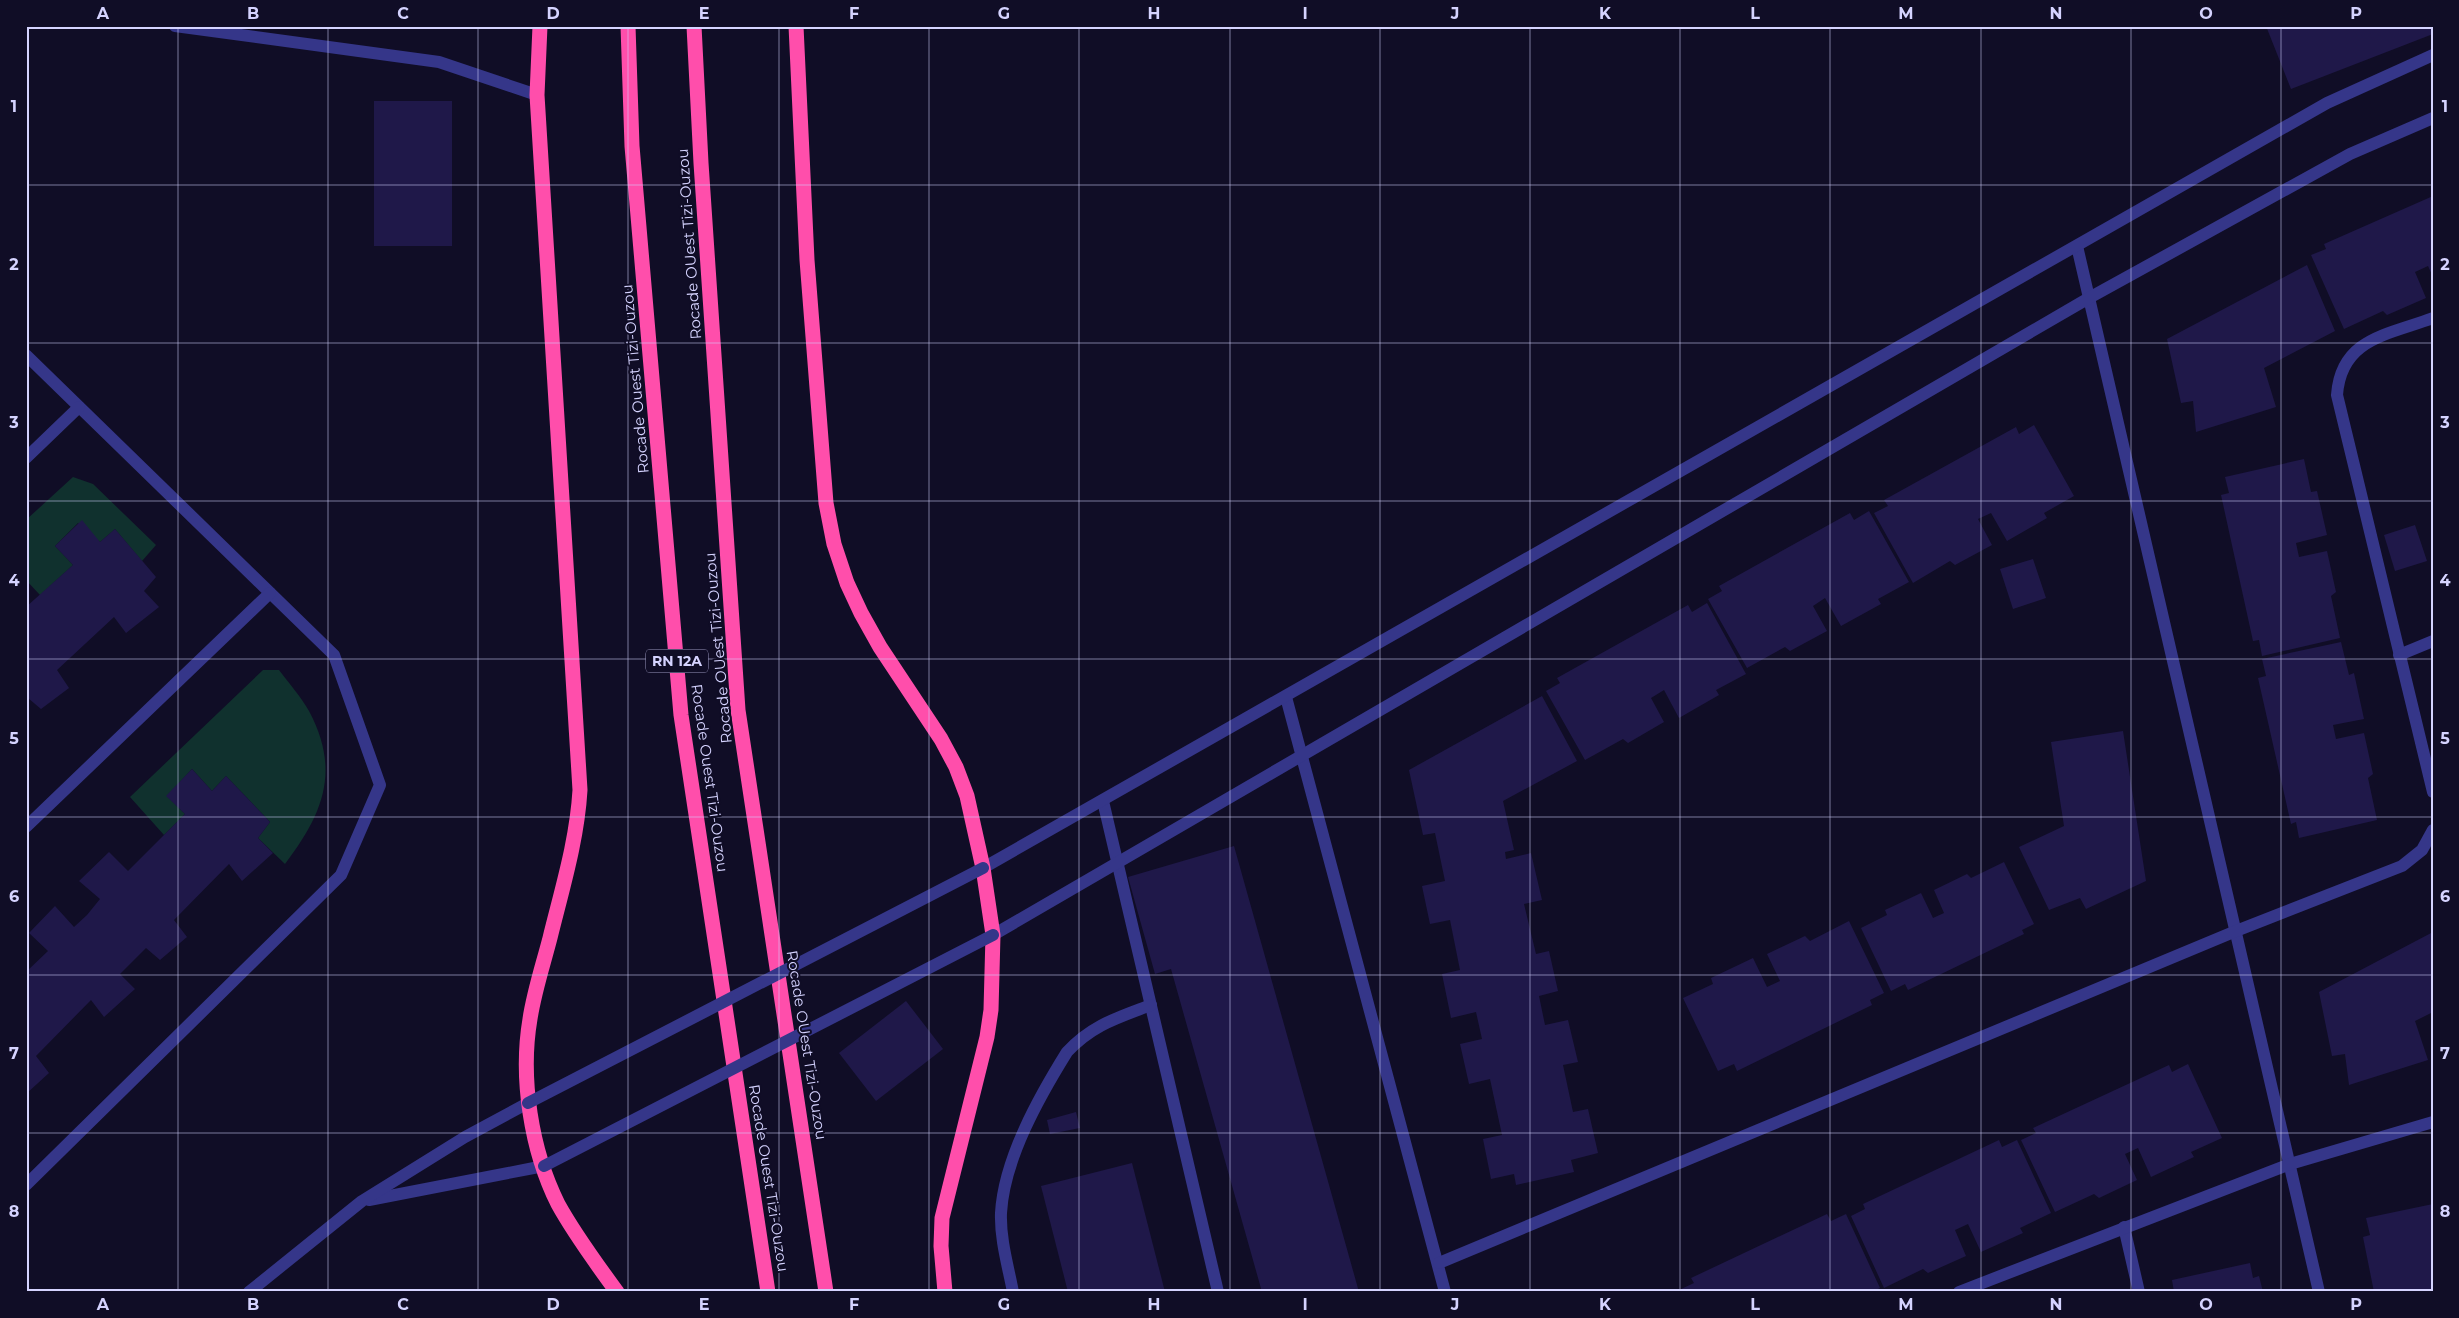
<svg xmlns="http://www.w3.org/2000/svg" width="2459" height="1318" font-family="Montserrat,sans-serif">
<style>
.green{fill:#10312e}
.building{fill:#1f1849}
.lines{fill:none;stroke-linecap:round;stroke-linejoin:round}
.street{stroke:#353689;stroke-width:12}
.highway{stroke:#ff4eab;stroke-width:15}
.street-bridge{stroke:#353689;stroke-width:12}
.grid{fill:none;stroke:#d5d3ff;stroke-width:1;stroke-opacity:0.55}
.labels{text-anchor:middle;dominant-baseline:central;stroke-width:4;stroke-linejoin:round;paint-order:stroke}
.shield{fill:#100d26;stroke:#9a98be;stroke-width:1}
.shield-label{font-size:14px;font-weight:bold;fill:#d5d3ff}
.street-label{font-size:15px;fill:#d5d3ff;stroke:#100d26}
.neatline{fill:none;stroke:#d5d3ff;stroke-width:2}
.grid-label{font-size:16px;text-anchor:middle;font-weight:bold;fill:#d5d3ff}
</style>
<rect width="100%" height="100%" fill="#100d26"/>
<g class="green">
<path d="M73,477L93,484L156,545L142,561L115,529L100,542L78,523L55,546L73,565L40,595L26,580V520Z"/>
<path d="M263,670H279C289,683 301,697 309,711C341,771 323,814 285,864L258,838L270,822L226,776L212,791L192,769L167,796L185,814L164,835L130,797Z"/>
</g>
<g class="building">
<path d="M2266,26H2433V34L2291,89Z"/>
<rect x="374" y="101" width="78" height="145"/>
<path d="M2433,196V277L2428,266L2415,272L2426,298L2387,315L2383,311L2344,329L2311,255L2326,249L2324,244Z"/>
<path d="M2307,265L2335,331L2264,368L2276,407L2196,432L2193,401L2181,403L2167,339Z"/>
<path d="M2034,425L2074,496L2044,513L2047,518L2007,541L1991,513L1978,519L1992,545L1955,565L1950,561L1913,583L1874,513L1888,506L1884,500L2016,427L2019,434Z"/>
<path d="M2304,459L2311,492L2317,491L2327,535L2296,543L2299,557L2327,551L2336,592L2331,596L2340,638L2262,656L2259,640L2253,641L2221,495L2229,493L2225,477Z"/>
<path d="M1869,511L1909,582L1878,599L1881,604L1841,626L1825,598L1813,606L1827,631L1790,651L1785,647L1747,668L1708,599L1722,591L1719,586L1850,513L1854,520Z"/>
<path d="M82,520L100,542L115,529L156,577L144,591L159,607L126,633L114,617L57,670L69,688L41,709L28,698L26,699V607L73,565L55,546Z"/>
<path d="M2415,525L2427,561L2395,571L2384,535Z"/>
<path d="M2033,559L2046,598L2013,609L2000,569Z"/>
<path d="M1707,603L1746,674L1716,690L1719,695L1679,718L1664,690L1651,698L1664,722L1628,743L1623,739L1585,760L1546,691L1560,683L1557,678L1688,605L1692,612Z"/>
<path d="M2341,642L2349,675L2354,673L2364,719L2333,725L2336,739L2364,733L2373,774L2368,778L2377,820L2299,838L2296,822L2291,824L2258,678L2266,676L2262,659Z"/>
<path d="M1542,696L1577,761L1503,801L1514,850L1505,852L1506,859L1531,853L1542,900L1524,904L1536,954L1549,951L1558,991L1539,996L1545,1025L1568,1020L1578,1062L1563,1065L1573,1112L1588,1109L1598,1153L1571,1160L1574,1172L1516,1185L1514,1174L1491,1179L1483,1139L1502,1135L1490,1079L1469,1084L1460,1044L1482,1039L1476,1012L1451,1018L1442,974L1460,970L1450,920L1430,924L1422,886L1445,881L1435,833L1423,835L1409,770Z"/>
<path d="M2123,731L2146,881L2086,909L2080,898L2049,910L2019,847L2064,826L2051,742Z"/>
<path d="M192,769L212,791L226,776L270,822L258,838L273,853L242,881L229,864L174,920L187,937L160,960L146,948L120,974L135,989L104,1017L91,1000L36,1056L49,1073L26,1094V972L48,951L29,933L55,906L74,927L87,915L100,899L79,881L109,852L128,871L185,814L166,796Z"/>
<path d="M1234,846L1359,1292H1262L1171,969L1155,974L1128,877Z"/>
<path d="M2004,862L2034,924L2022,930L2024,934L1908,990L1905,984L1891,991L1861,928L1887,915L1885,910L1921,893L1933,918L1944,913L1934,890L1967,874L1971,878Z"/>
<path d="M1849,921L1884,993L1870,1000L1872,1005L1737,1071L1734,1064L1718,1071L1683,998L1713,984L1711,978L1753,958L1767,987L1780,981L1767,954L1805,936L1810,941Z"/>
<path d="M2433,932V1012L2415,1021L2428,1060L2349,1085L2345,1054L2332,1056L2319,992Z"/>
<path d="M906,1001L943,1049L876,1101L839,1053Z"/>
<path d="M2188,1064L2222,1138L2191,1152L2194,1157L2151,1177L2138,1148L2125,1154L2137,1180L2099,1198L2094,1194L2055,1212L2021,1140L2036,1133L2033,1128L2169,1065L2172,1072Z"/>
<path d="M1076,1112L1080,1128L1050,1134L1047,1120Z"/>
<path d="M1999,1140L2002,1147L2017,1140L2051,1213L2020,1228L2023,1233L1981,1252L1968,1224L1955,1230L1966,1256L1928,1273L1923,1269L1884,1288L1851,1216L1865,1209L1863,1204Z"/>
<path d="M1132,1163L1165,1292H1068L1041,1186Z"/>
<path d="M2433,1204V1292H2374L2363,1237L2370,1235L2366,1218Z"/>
<path d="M1827,1214L1831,1221L1846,1214L1880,1288L1872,1292H1680L1679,1290L1694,1283L1691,1278Z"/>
<path d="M2250,1263L2253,1278L2259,1276L2263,1292H2174L2172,1280Z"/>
</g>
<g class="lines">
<g class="street">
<path d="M175,26L439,62L537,95"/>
<path d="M2077,246L2319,1292"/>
<path d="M2433,318C2388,335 2341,338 2337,395L2433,792"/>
<path d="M26,355L334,655L380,785L341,875L26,1185"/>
<path d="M26,458L79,407"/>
<path d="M2399,655L2433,641"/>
<path d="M1286,697L1445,1292"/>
<path d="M1103,801L1218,1292"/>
<path d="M26,827L270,593"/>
<path d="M983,868L2327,103L2433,55"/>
<path d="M993,935L2089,298L2350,154L2433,118"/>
<path d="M369,1200L544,1166"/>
<path d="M2124,1227L2139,1292"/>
<path d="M1439,1263L2236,931L2402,866L2422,850L2433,830"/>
<path d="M249,1292L362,1201L465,1137L528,1103"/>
<path d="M1013,1292C1008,1266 1000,1239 1001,1213C1004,1159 1039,1097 1067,1052C1092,1025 1117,1018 1151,1005"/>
<path d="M1959,1292L2290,1164L2433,1122"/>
</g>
<g class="highway">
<path d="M540,26L537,95L580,790C577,841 562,889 550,938C543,965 534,992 530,1019C520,1078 531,1150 558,1204C575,1235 596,1263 617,1292"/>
<path d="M628,26L632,146L681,715L768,1292"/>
<path d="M694,26L701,163L738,710L826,1292"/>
<path d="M796,26L807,260L826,503L834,544L847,583L861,613L880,647L941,739L956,767L967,796L983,868L993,935L991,1010L987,1037L942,1218L941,1246L945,1292"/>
</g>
<g class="street-bridge">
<path d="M528,1103L983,868"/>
<path d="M544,1166L993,935"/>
</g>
</g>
<path class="grid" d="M178,26V1292M328,26V1292M478,26V1292M628,26V1292M779,26V1292M929,26V1292M1079,26V1292M1230,26V1292M1380,26V1292M1530,26V1292M1680,26V1292M1830,26V1292M1981,26V1292M2131,26V1292M2281,26V1292M26,185H2433M26,343H2433M26,501H2433M26,659H2433M26,817H2433M26,975H2433M26,1133H2433"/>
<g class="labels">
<rect class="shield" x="646" y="649.5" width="62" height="23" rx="4"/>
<g class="shield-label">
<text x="677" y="661">RN 12A</text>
</g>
<g class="street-label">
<text transform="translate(689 244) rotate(-94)">Rocade OUest Tizi-Ouzou</text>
<text transform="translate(635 379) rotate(-95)">Rocade Ouest Tizi-Ouzou</text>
<text transform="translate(718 648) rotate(-95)">Rocade OUest Tizi-Ouzou</text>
<text transform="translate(710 778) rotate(82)">Rocade Ouest Tizi-Ouzou</text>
<text transform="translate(807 1045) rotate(81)">Rocade OUest Tizi-Ouzou</text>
<text transform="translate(769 1178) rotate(81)">Rocade Ouest Tizi-Ouzou</text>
</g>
</g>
<rect width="2459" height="1318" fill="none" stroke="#100d26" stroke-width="55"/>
<rect x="28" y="28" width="2404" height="1262" class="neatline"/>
<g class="grid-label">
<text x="103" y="19">A</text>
<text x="253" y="19">B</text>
<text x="403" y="19">C</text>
<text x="553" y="19">D</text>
<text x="704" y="19">E</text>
<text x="854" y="19">F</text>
<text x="1004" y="19">G</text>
<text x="1154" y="19">H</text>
<text x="1305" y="19">I</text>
<text x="1455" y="19">J</text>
<text x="1605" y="19">K</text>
<text x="1755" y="19">L</text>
<text x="1906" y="19">M</text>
<text x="2056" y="19">N</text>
<text x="2206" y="19">O</text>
<text x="2356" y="19">P</text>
<text x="14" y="112">1</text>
<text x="2445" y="112">1</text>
<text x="14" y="270">2</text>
<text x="2445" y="270">2</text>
<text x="14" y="428">3</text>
<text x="2445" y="428">3</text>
<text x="14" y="586">4</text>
<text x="2445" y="586">4</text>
<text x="14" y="744">5</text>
<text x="2445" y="744">5</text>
<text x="14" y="902">6</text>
<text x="2445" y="902">6</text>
<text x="14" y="1059">7</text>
<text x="2445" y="1059">7</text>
<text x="14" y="1217">8</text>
<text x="2445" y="1217">8</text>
<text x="103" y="1310">A</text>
<text x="253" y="1310">B</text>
<text x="403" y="1310">C</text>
<text x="553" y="1310">D</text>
<text x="704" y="1310">E</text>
<text x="854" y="1310">F</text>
<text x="1004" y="1310">G</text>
<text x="1154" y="1310">H</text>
<text x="1305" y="1310">I</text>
<text x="1455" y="1310">J</text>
<text x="1605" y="1310">K</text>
<text x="1755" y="1310">L</text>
<text x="1906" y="1310">M</text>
<text x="2056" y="1310">N</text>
<text x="2206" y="1310">O</text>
<text x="2356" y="1310">P</text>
</g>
</svg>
